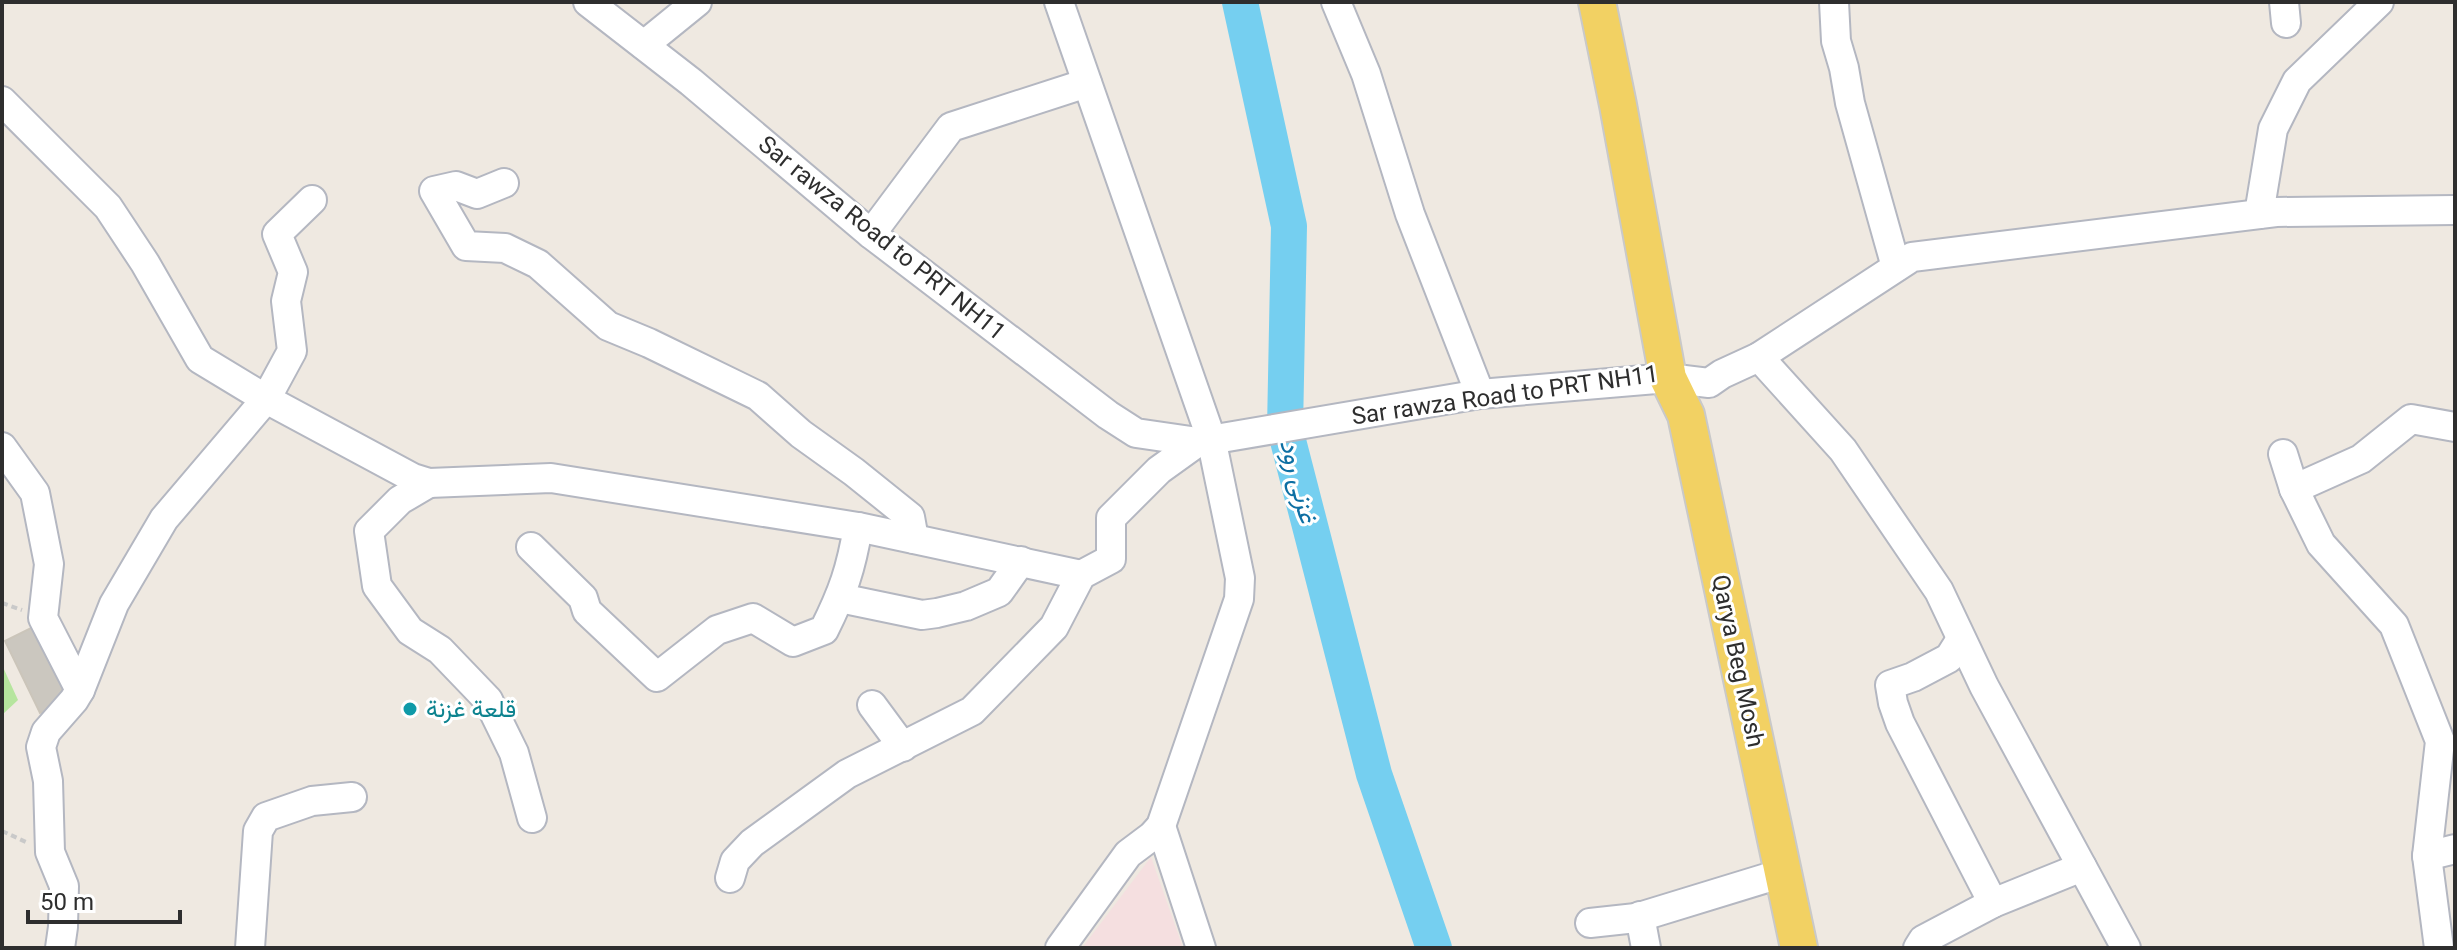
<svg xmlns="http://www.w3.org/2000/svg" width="2457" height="950" font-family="Roboto,Vazirmatn,sans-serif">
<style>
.medical{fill:#f5dfe0}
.green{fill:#b6e59e}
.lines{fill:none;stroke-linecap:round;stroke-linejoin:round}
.river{stroke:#75cff0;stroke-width:36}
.building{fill:#cbc7bf;stroke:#cbc5ba;stroke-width:2}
.minor-casing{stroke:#b4b7c1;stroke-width:32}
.major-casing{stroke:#c9c9c9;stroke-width:40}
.path{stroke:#c9c9c9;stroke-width:4;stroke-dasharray:6 4;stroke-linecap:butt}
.minor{stroke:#fff;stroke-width:28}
.major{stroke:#f2d163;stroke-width:36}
.culture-dot{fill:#0f9aa8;stroke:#fff;stroke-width:3}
.labels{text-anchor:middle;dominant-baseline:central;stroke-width:6;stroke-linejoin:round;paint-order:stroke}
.street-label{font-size:24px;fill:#2e2e2e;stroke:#fff}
.culture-label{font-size:24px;fill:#0d838f;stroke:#fff;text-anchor:start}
.water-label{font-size:26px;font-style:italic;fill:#0d6fa3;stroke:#fff}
</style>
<rect width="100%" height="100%" fill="#efe9e1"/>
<path class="medical" d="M1151,857L1183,948H1082Z"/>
<path class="green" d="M2,665L18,700L2,715Z"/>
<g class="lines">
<path class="river" d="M1240,2L1289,226L1285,429L1374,774L1434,948"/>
</g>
<path class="building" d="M37,625L72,698L40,713L5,641Z"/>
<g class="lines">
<defs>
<g id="minor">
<path d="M588,2L691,82L871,234L1108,415L1136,433L1198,442L1480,394L1668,378L1709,383L1722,374L1759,357L1912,257L2276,212L2455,210"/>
<path d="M1059,2L1211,438L1240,578L1239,599L1161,826L1152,836L1128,854L1060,948"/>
<path d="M1336,2L1366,74L1410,214L1480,394"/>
<path d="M1834,2L1836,41L1844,68L1850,103L1896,267"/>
<path d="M2284,2L2286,23"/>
<path d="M644,45L697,2"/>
<path d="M2,101L108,207L145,263L200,359L266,399L413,478L429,483L551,478L858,527L1081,575"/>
<path d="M504,183L477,194L456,186L434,191L466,246L505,248L538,264L608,326L649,343L758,396L801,434L854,472L910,517L914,539"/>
<path d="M2259,214L2273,129L2297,81L2379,2"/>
<path d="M871,234L951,127L1087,83"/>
<path d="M1759,357L1843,450L1939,591L1984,686L2126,948"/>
<path d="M2,447L35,493L49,564L43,618L80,690"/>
<path d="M2283,454L2294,489L2321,544L2394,625L2440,741L2427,856L2439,948"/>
<path d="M429,483L400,500L369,531L377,586L410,631L440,650L488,700L514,753L532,818"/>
<path d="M2294,489L2361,459L2411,419L2455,427"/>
<path d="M531,547L583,598L587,611L657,677L717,630L753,618L793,642L824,630C843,592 851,569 858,527"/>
<path d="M840,598L922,615L937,613L966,606L999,592L1021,561"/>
<path d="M1961,639L1949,658L1913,677L1890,685L1893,703L1900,723L1993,903"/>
<path d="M872,705L903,747"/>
<path d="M1161,826L1201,948"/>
<path d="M2427,856L2455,849"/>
<path d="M730,878L735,861L752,843L847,774L972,711L1054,627L1081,575L1111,559V518L1159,470L1198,442"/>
<path d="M1640,916L1646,948"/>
<path d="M1590,923L1636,918L1783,873"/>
<path d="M60,948L63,927L64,886L50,852L48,781L41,747L46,732L74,700L80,690L114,604L164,519L266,399L292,351L286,301L293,272L277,234L312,200"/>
<path d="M250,948L258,831L266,817L312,801L352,797"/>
<path d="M1918,948L1923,940L1993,903L2082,867"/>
</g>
<path id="major" d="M1597,2L1618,105L1668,378L1686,415L1799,948"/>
</defs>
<use href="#minor" class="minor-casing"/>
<use href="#major" class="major-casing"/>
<g class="path">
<path d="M2,603L22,610"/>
<path d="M2,831L26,842"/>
</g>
<use href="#minor" class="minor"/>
<use href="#major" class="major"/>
</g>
<circle class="culture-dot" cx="410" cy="709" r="8"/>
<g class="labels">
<g class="street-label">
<text transform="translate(882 238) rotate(39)">Sar rawza Road to PRT NH11</text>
<text transform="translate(1505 395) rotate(-8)">Sar rawza Road to PRT NH11</text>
<text transform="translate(1738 661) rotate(78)">Qarya Beg Mosh</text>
</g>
<g class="culture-label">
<text x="426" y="709">قلعة غزنة</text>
</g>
<g class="water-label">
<text transform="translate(1299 481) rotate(76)">غزنی رود</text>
</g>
</g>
<rect width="2457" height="950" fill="none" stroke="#2e2e2e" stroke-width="8"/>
<path d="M28 910v12h152v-12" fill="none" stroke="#2e2e2e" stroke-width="4"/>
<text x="40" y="910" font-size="24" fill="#2e2e2e" stroke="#ffffff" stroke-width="6" paint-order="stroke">50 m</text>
</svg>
